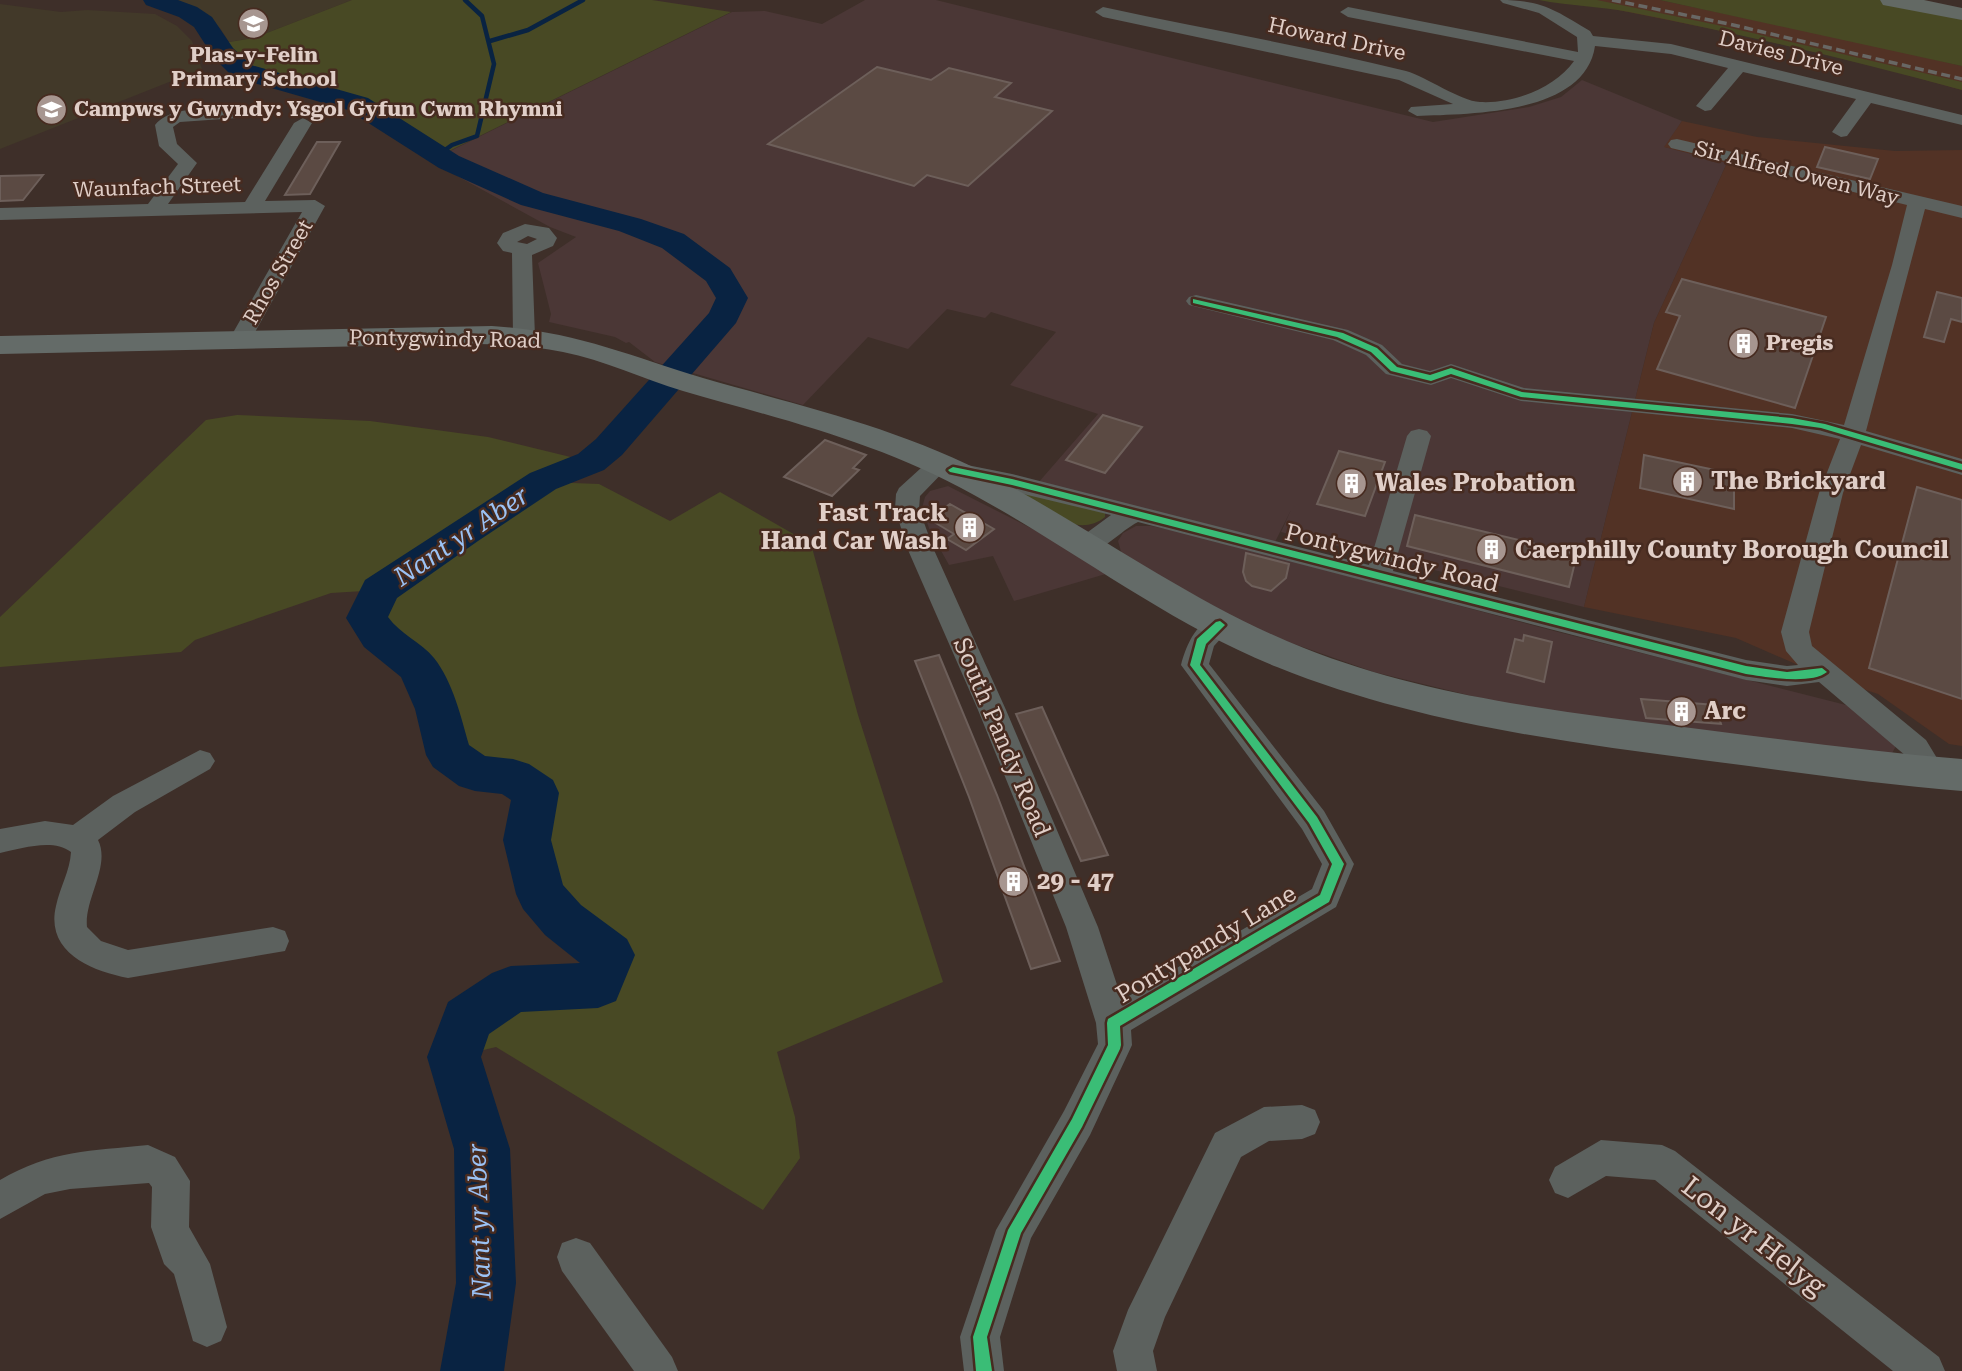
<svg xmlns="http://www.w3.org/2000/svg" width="1962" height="1371" font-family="'Roboto Serif',serif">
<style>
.commercial{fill:#4b3736}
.built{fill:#523225}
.education{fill:#423929}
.green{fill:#484924}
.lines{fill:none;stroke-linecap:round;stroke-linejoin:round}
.stream{stroke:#092342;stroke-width:4.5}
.river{fill:#092342;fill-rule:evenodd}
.building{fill:#5b4a43;stroke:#6d5f5a;stroke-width:2}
.minor{fill:#5c615e;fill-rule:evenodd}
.secondary{fill:#646b68;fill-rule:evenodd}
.primary{fill:#636964;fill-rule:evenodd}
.rail{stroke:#686764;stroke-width:3.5;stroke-dasharray:9 4.5;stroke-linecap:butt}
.cycleway-casing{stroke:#472b20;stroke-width:5}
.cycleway{fill:#3abd76;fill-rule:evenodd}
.labels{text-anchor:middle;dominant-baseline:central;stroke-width:5;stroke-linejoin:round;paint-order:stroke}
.far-street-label{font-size:21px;fill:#e0cec7;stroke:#472b20}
.far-poi-label{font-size:21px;font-weight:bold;fill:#e0cec7;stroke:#472b20;text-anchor:start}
.poi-label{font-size:24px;font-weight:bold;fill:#e0cec7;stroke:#472b20;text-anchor:start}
.street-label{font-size:24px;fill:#e0cec7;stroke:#472b20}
.water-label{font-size:26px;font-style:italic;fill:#9bc2f5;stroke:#472b20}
.near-street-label{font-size:28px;fill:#e0cec7;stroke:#472b20}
</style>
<rect width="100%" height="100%" fill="#3e2f29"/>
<g class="commercial">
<path d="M865,0H936L1433,122L1529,107L1561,97L1582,80L1682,121L1665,147L1727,163L1654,323L1584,607L1281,532L1291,510L1274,544L1038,483L1098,414L1010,385L1056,332L991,312L985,318L947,309L908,349L868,337L803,405L655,362L629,342L626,343L615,337L549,322L551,314L538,263L576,237L550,227L430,161L732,12L765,11L822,24Z"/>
<path d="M948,486L1066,546L1109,573L1014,601L993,556L949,565L930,531L922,508L925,497L930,491Z"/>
<path d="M1136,526H1151L1191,534L1558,632L1850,706L1896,746L1891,755L1513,706L1374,672L1260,632L1122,555L1118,541L1123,533Z"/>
</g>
<g class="built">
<path d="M1569,0H1660L1886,48L1962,66V90L1875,66L1737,34Z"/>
<path d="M1682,121L1757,137L1895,151L1962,150V746L1949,744L1878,694L1821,675L1736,638L1584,607L1654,323L1727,163L1664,147Z"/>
</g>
<g class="education">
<path d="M169,0H352L254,38L229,42L220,28L181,3Z"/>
<path d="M0,4L61,12L87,10L155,14L177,26L192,41L202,69L0,149Z"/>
</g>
<g class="green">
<path d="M352,0H652L731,12L441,155L358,104L242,71L217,44L254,38Z"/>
<path d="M1539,0H1597L1727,27L1962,82V90C1852,60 1741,34 1629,12C1599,6 1568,6 1539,0Z"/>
<path d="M1660,0H1880L1962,17V66Z"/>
<path d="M237,415L370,421L488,437L591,462L546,482L599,484L670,521L720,492L811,544L858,715L943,982L777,1052L795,1117L800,1158L763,1210L496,1047L454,1057L467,1019L511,989L598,985L609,955L563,920L541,894L527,840L536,793L513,777L475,773L449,755L437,709L418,668L379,636L367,618L380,590L331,593L195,640L181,652L0,667V617L206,420Z"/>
<path d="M1005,487L1105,513V517C1075,542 1032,503 1005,487Z"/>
</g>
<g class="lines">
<g class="stream">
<path d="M490,41L528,30L583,0"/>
<path d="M438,155L452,145L477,136L494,64L482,16L465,0"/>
</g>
<path class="river" d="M143,0H178L197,7L212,17L233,48L251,65L368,98L459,156L543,193L641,219L684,234L730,268L748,298L736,323L622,455L604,470L556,489L478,541L397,598L388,617C400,634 421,642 434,658C453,682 461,717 469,745L485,756L513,759L529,764L553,780L559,793L551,840L563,885L581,905L627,939L635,955L616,1001L598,1008L521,1012L489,1034L481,1057L510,1149L516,1283L504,1371H440L456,1283L454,1149L427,1057L448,1002L492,973L511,966L580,963L545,935L523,909L516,894L503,840L511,800L502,794L475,791L459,786L433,767L426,755L415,709L401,677L364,647L346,618L365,580L530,473L578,454L596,439L709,313L716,298L706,281L662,248L619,231L521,205L439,168L348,110L233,77L214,58L194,27L179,17L146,5Z"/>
</g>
<g class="building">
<path d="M877,67L931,80L949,68L1011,83L995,97L1052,111L968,186L927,175L914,186L768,144Z"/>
<path d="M317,142H340L310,194L285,195Z"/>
<path d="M1825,147L1878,159L1870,179L1817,167Z"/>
<path d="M43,175L23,200L0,201V176Z"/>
<path d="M1682,279L1826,317L1795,408L1657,369L1680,316L1666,312Z"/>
<path d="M1937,292L1962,298V322L1951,319L1944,342L1924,337Z"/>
<path d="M1103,415L1142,427L1105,473L1066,460Z"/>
<path d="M825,440L866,455L853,468L859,470L832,496L784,477Z"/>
<path d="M1339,451L1385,462L1365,516L1317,504Z"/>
<path d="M1644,455L1734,474V509L1640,488Z"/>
<path d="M1917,487L1962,500V699L1869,668Z"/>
<path d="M950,504L994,529L966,550L947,539L954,534L929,519Z"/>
<path d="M1415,515L1577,554L1569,587L1407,546Z"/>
<path d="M1246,553L1289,564L1286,578L1271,591L1252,586L1246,581L1243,572Z"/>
<path d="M1524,635L1552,642L1544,682L1507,672L1515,639L1523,641Z"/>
<path d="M939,655L997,795L1060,961L1031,969L969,797L915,661Z"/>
<path d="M1641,699L1715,705L1721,724L1646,718Z"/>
<path d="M1042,707L1108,855L1081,861L1016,714Z"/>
</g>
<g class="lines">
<g class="minor">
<path d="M1500,0C1542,0 1555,10 1590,31L1593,36L1671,44L1962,115V125L1871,103L1847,136L1841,137L1832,132L1856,99L1743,72L1711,110L1705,111L1696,106L1728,68L1671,54L1595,46C1585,115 1469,114 1417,116L1408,111L1411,107L1453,104L1399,80L1103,17L1095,12L1103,7C1204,29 1306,46 1406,71C1427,77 1460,101 1480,102C1513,104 1555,88 1574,61L1348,17L1340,12L1348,7L1578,52L1577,37L1539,13L1503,3Z"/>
<path d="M231,109L237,110L240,114L237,118L180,122L173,127L177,144L197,163L168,204L245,202L294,123L303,118L312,123L265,201L315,200L325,206L249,343H233L230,338L302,212L0,220V208L148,204L178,164L159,146L155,125C172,105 207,110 231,109Z"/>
<path d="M1677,139L1962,206V218L1925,209L1866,431L1962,459V475L1861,445L1843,493L1809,632L1812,646L1926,740L1946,773L1941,781L1931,784L1921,781L1906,756L1819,682L1787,686L1746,680L1138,522C1118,532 1099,558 1077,552L1073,546L1077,540L1111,515L953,477L950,472L953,467L962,464L1012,474L1369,565L1407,436L1411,431L1419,429L1427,431L1431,436L1393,571L1746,660L1787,666L1798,665L1786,651L1781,632L1819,493L1840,439L1792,428L1521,401L1451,378L1431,385L1386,374L1366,355L1333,340L1189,305L1186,301L1189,297L1196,295L1348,330L1382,345L1402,364L1430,371L1451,364L1524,388L1792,414L1844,425L1892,265L1907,205L1671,148L1668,144L1671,140Z"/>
<path d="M525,224L549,228L557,238L553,246L532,255L535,337L532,342H516L513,337L512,253L503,251L497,243L503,233ZM528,236L537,239L527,244L517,242Z"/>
<path d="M940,456L948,458L952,463L920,496L919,509L934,550L1006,710L1098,927L1122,1000L1312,889L1322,864L1302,829L1181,665C1187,642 1201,610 1230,618L1233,625L1214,646L1209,664L1324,811L1354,864L1336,907L1131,1030L1132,1045L1090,1135L1031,1238L1000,1337L1004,1371H964L960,1337L996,1230L1064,1111L1098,1044L1096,1023L1066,927L978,710L908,550L895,509L896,494L899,488L932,458Z"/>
<path d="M200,750L210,753L215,761L210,769L135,812L98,840C111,866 84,899 87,927L101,941L128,950L273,927L285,931L289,941L285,951L128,978C91,971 45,952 56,906C60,887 70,871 71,852C52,838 21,849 0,853V829L45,821L73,825L113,796Z"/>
<path d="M1302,1105L1315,1110L1320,1122L1315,1134L1302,1139L1269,1141L1241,1157L1165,1317L1153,1351L1157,1371H1117L1113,1351L1128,1310L1215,1133L1264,1107Z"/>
<path d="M1601,1140L1662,1145L1675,1151L1939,1357L1945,1371H1893L1655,1180L1606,1176L1568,1198L1555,1193L1549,1180L1555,1167Z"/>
<path d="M148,1145L175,1157L190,1181L189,1227L210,1264L227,1327L221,1341L207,1347L193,1341L174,1274L164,1264L151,1227L152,1187L149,1183L70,1189L45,1194L0,1219V1180C51,1150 91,1151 148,1145Z"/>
<path d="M576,1238L590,1243L672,1357L678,1371H634L562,1271L557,1257L562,1243Z"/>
</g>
<path class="secondary" d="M492,326C574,331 627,355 703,378C808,408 898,427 997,479C1100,534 1195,605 1304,648C1430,698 1565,712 1699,729C1787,740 1874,752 1962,759V791C1875,784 1789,771 1702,760C1557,741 1413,722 1277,667C1169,624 1075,550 974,495C878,442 787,421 683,391C643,379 604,360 563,352C531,345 500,344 468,344L0,354V336Z"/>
<path class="primary" d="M1880,0H1924L1962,8V20L1883,5Z"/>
<path class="rail" d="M1612,0L1729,24L1962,79"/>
<defs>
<g id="cycleway">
<path d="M1193,299L1343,333L1377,348L1397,367L1430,375L1451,368L1522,392L1792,418L1825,424L1962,464V470L1821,428L1792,424L1521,397L1451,374L1431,381L1391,371L1371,352L1337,337L1193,303Z"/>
<path d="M953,467L1012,479L1746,666L1787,672L1822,668L1827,672C1811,685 1766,677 1746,674L1012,485L950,472L948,470Z"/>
<path d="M1220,621L1225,625L1206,644L1200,665L1317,817L1344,864L1329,902L1120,1026L1121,1045L1120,1049L1082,1127L1021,1233L987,1337L992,1371H976L973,1337L1008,1230L1072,1119L1108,1045L1107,1023L1108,1019L1320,895L1332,864L1309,823L1190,665L1197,639L1216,622Z"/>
</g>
</defs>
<use href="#cycleway" class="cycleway-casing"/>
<use href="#cycleway" class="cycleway"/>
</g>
<defs>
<symbol id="school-disc" viewBox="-11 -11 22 22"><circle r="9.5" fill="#a79690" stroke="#472b20"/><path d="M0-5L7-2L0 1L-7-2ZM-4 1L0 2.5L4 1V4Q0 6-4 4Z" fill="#fff"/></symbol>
<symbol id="building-disc" viewBox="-11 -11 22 22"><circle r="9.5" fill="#a79690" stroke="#472b20"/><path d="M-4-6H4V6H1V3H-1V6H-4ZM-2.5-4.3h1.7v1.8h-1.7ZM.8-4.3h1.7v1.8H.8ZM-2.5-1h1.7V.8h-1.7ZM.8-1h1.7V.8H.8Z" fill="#fff"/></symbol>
</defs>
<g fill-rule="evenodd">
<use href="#school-disc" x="236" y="6" width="35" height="35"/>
<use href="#school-disc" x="34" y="92" width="35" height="35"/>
<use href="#building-disc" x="1726" y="326" width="35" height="35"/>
<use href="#building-disc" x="1670" y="464" width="35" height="35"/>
<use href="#building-disc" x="1334" y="466" width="35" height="35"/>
<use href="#building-disc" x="952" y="510" width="35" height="35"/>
<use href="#building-disc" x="1474" y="532" width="35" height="35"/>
<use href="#building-disc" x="1664" y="694" width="35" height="35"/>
<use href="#building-disc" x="996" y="864" width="35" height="35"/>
</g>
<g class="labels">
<g class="far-street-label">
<text transform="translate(1337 39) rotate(12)">Howard Drive</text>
<text transform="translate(1781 53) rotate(14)">Davies Drive</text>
<text transform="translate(1797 173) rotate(14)">Sir Alfred Owen Way</text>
<text transform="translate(157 187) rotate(-2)">Waunfach Street</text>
<text transform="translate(278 272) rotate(-60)">Rhos Street</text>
<text transform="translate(445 339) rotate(1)">Pontygwindy Road</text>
</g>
<g class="far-poi-label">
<text x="254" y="55" text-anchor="middle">Plas-y-Felin<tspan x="254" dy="24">Primary School</tspan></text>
<text x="74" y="109">Campws y Gwyndy: Ysgol Gyfun Cwm Rhymni</text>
<text x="1766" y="343">Pregis</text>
</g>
<g class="poi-label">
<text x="1711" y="481">The Brickyard</text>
<text x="1375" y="483">Wales Probation</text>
<text x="947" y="513" text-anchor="end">Fast Track<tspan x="947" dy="28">Hand Car Wash</tspan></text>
<text x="1515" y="550">Caerphilly County Borough Council</text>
<text x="1704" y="711">Arc</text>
<text x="1037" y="881">29 - 47</text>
</g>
<g class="street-label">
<text transform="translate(1392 558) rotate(14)">Pontygwindy Road</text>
<text transform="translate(1002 737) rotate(67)">South Pandy Road</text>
<text transform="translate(1206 944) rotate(-31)">Pontypandy Lane</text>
</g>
<g class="water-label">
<text transform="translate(461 536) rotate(-34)">Nant yr Aber</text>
<text transform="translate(479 1221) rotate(-92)">Nant yr Aber</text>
</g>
<g class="near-street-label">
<text transform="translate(1754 1236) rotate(38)">Lon yr Helyg</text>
</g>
</g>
</svg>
